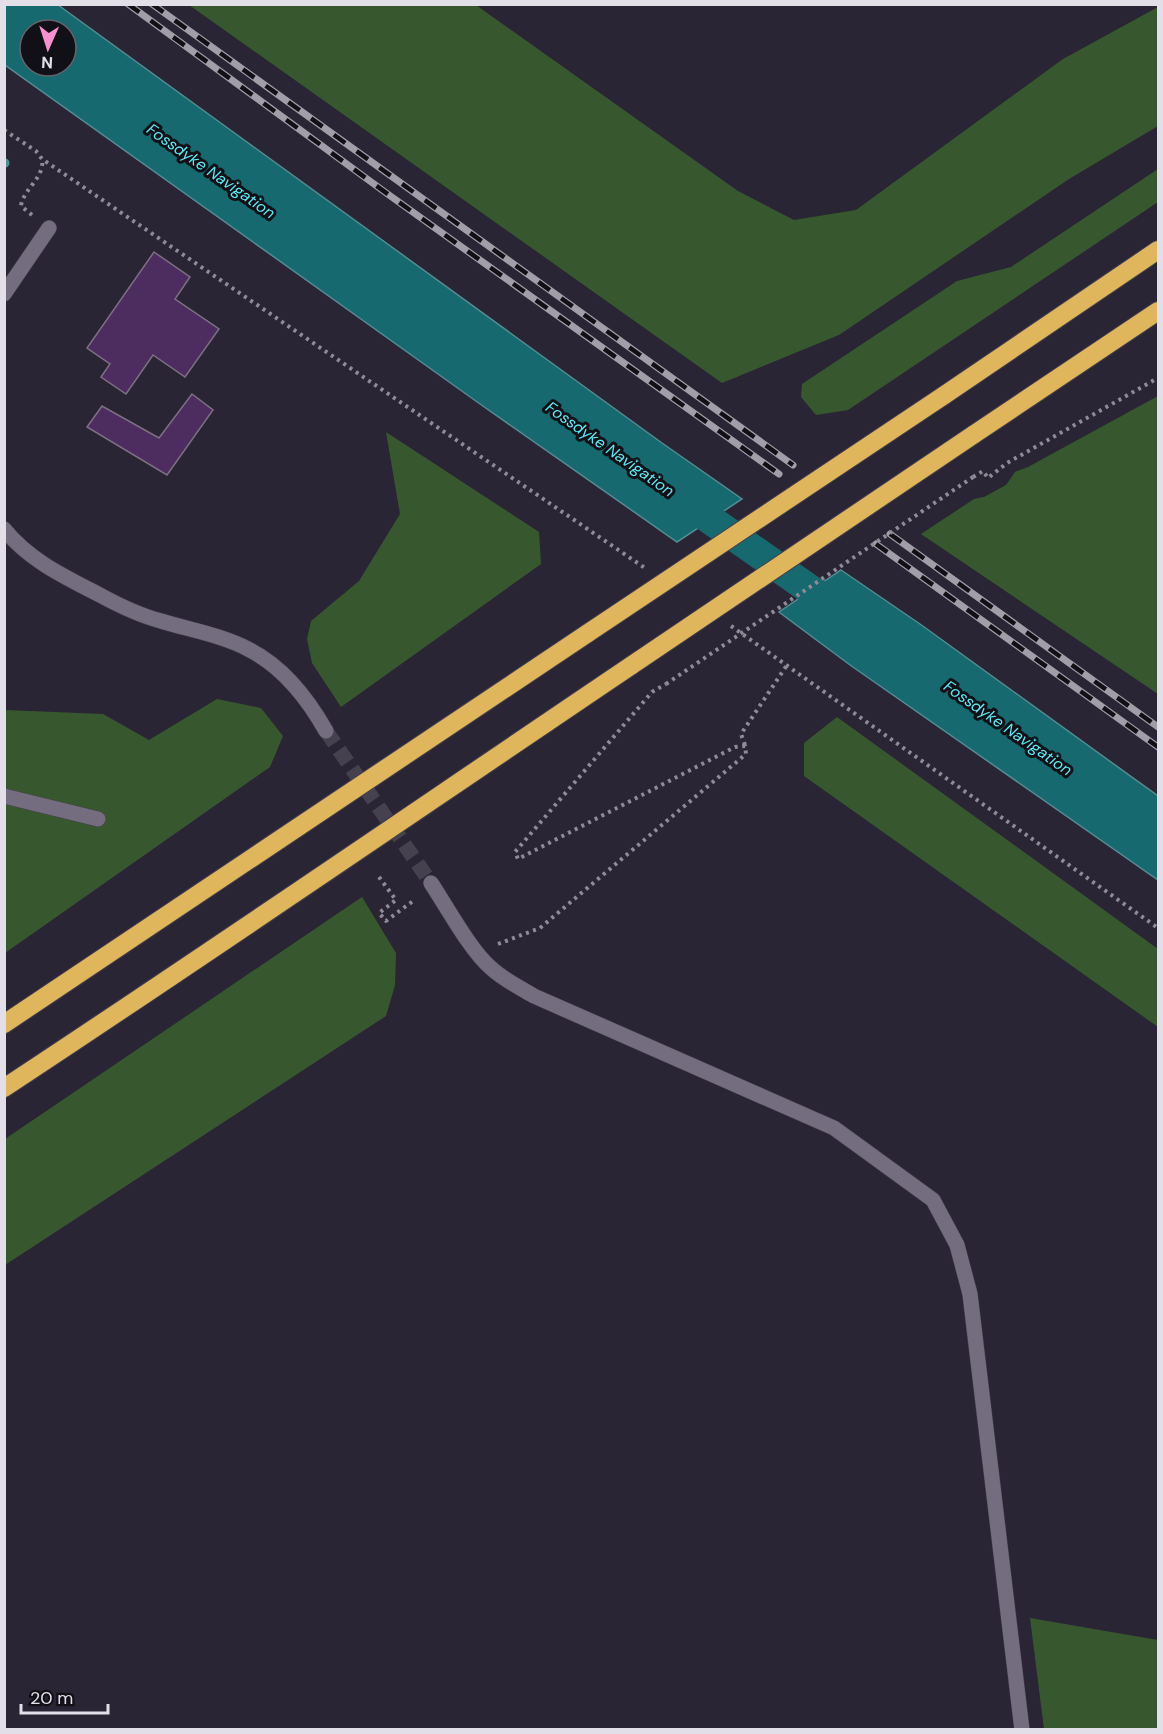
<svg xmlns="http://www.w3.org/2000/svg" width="1163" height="1734" font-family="'DM Sans',sans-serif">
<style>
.green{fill:#37582f}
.water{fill:#16696e;stroke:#538c93;stroke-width:1.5;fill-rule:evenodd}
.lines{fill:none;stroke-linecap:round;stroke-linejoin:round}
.stream{stroke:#538c93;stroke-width:9}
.canal{stroke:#16696e;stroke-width:30}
.building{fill:#4d2c5f;stroke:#7c7182;stroke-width:1.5}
.minor-tunnel{stroke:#46414f;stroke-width:15;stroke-dasharray:15 8;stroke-linecap:butt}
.minor-casing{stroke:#45404d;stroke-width:16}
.highway-casing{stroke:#45404d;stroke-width:20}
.path{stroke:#8f8b97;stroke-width:4;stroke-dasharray:3 4.5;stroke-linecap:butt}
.minor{stroke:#736d7f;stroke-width:15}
.highway{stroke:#e0b65d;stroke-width:18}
.rail-casing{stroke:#a19da9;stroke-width:7}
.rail{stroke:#121017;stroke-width:4.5;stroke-dasharray:14;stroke-linecap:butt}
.highway-bridge-casing{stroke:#45404d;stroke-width:20;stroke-linecap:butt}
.path-bridge{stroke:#8f8b97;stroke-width:4;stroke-dasharray:3 4.5;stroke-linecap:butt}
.highway-bridge{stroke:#e0b65d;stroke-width:18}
.labels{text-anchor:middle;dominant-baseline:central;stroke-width:6;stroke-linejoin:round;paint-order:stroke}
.water-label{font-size:16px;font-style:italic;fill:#58eaf3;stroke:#121017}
</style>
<rect width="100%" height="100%" fill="#2a2534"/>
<g class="green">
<path d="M189,5H476L738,191L794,220L856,210L1063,59L1158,7V126L1069,179L839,335L722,383Z"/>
<path d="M1158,169V202L848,410L816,415L801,397L802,384L957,281L1011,267Z"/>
<path d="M1158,396V694L921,534L974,499L984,497L1006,485L1015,472L1028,467Z"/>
<path d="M386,432L539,532L541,564L341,707L312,663L307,639L311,621L359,581L400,514Z"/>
<path d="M217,699L261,708L283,736L270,767L5,953V710L103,714L149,740Z"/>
<path d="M837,717L1158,949V1027L804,776V743Z"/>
<path d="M362,897L396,953L395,985L386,1016L5,1265V1139Z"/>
<path d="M1030,1618L1158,1640V1729H1044Z"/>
</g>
<g class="water">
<path d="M5,4L58,5L662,443L742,499L677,542L480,404L5,65ZM30,30H66V66H30Z"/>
<path d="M841,570L920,624L1158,796V880L850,665L779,612Z"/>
</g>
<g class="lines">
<path class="stream" d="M4,163H5"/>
<path class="canal" d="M678,497L845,614"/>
</g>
<g class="building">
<path d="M154,252L190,277L175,299L219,329L185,377L153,355L126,394L101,377L110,364L87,348Z"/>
<path d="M192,394L213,410L167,475L87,427L102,406L159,438Z"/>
</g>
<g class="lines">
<path class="minor-tunnel" d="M326,731L431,883"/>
<defs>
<g id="minor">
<path d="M4,294L49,228"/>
<path d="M4,529C29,560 63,576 98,594C118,605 138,615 161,621C190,630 221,635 248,649C282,666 308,699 326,731"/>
<path d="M4,796L98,819"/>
<path d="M431,883C447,907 470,950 491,968C504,980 519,987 534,996L834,1128L933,1200L957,1245L970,1294L1022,1730"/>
</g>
<g id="highway">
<path d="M943,396L1158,250"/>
<path d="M973,435L1158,311"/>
<path d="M4,1024L588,633"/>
<path d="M4,1088C215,949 423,806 632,665"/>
</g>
</defs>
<use href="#minor" class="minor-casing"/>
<use href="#highway" class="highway-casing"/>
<g class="path">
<path d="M4,130L36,151L42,159L645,568"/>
<path d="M32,215L21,206C23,189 45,178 42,159"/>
<path d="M973,477L983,471L988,478L1007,463L1158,378"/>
<path d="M731,626L1158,928"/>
<path d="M745,745L741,734L787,665"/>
<path d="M379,877L396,900L379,913L386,921L413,901"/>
<path d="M498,944L540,928L746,754L745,746L735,747L518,859L515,852L652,692L666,684"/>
</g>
<use href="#minor" class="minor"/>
<use href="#highway" class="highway"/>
<defs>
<g id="rail">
<path d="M128,4L389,195L779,474"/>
<path d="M152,4L793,465"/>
<path d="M890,534L1158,727"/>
<path d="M876,544L1158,747"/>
</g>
</defs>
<use href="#rail" class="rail-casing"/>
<use href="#rail" class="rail"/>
<defs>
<g id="highway-bridge">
<path d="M588,633L943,396"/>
<path d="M632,665L973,435"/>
</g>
</defs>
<use href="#highway-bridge" class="highway-bridge-casing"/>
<path class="path-bridge" d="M666,684L973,477"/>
<use href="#highway-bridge" class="highway-bridge"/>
</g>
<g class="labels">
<g class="water-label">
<text transform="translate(211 171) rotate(35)">Fossdyke Navigation</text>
<text transform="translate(610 449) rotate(35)">Fossdyke Navigation</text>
<text transform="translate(1008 728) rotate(35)">Fossdyke Navigation</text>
</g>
</g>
<rect width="1163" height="1734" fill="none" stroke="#e2dfe9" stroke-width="12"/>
<g transform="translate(48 48) rotate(183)"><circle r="28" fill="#121017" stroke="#65636b" stroke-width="1.5"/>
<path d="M0-4.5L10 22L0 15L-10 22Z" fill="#f790ce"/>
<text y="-9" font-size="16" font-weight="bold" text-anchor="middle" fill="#e2dfe9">N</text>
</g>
<path d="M21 1704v9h87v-9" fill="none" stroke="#e2dfe9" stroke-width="3"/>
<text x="30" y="1704" font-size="18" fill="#e2dfe9" stroke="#121017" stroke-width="4.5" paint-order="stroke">20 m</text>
</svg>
